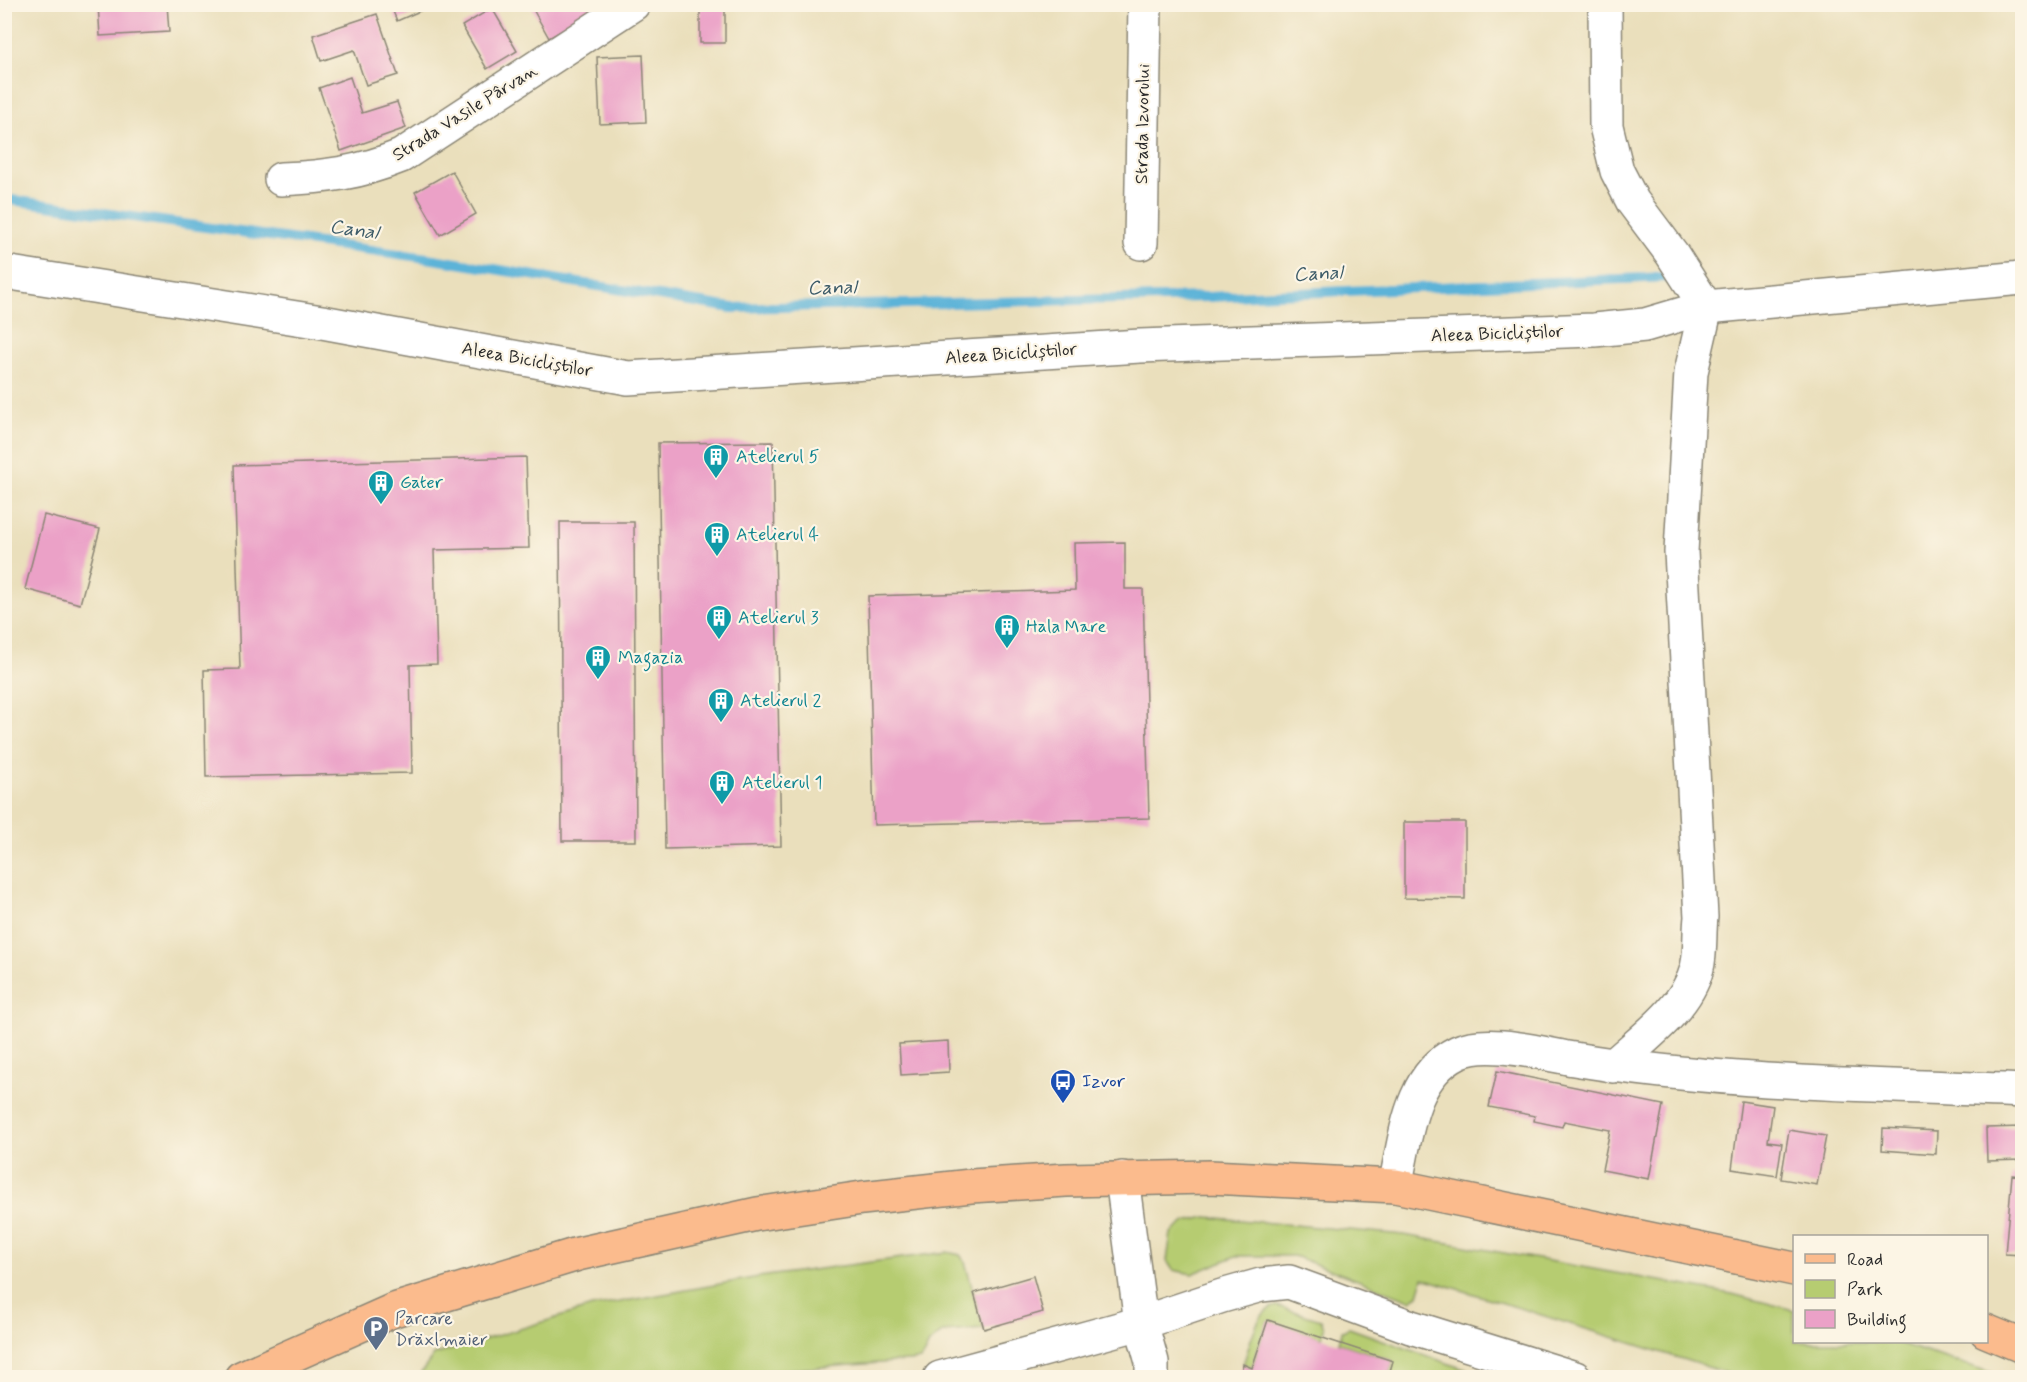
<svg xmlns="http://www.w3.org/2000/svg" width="2027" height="1382" font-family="Mynerve,sans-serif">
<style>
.green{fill:#b6cc71;stroke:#707c4e;stroke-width:1.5}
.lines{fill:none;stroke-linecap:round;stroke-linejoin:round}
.stream{stroke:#5bb3d8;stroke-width:10}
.building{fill:#eba1c7}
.minor-casing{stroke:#8a8574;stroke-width:36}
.major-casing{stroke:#8a8574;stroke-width:36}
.minor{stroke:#fff;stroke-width:33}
.major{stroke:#fbbb8d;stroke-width:33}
.labels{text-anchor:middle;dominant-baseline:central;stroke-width:4.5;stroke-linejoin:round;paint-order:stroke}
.street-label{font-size:18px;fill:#2b2b2b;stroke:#fcf5e5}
.culture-label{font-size:18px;fill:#0d838f;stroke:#fcf5e5;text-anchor:start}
.transit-label{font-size:18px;fill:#164399;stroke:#fcf5e5;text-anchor:start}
.service-label{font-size:18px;fill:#4e5e75;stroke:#fcf5e5;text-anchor:start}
.water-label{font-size:20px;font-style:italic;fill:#3c5b68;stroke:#fcf5e5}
</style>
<rect width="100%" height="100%" fill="#fcf5e5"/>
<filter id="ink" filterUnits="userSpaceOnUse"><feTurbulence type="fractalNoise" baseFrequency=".0167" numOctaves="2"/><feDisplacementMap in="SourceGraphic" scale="12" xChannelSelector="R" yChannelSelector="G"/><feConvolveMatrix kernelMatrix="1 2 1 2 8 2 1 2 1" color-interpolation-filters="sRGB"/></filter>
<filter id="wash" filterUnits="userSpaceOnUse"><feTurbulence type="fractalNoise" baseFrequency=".008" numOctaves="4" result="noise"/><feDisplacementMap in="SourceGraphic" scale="24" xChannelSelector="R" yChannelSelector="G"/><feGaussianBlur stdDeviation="1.35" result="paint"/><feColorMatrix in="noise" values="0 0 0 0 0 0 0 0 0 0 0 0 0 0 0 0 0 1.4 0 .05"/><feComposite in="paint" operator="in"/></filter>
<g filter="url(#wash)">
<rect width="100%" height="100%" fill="#eadfbc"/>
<g class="green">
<path d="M1206,1217L1404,1235L1732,1294L1794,1310V1342H1895L2005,1377H1729L1730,1374L1423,1278L1418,1295L1410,1300L1294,1256H1236L1192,1274L1173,1270L1167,1261L1171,1233L1185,1222Z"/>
<path d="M947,1252L960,1255L965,1262L984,1329L943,1332L929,1344L921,1360L673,1378L418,1377L434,1355L592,1307L759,1277Z"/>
<path d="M1277,1306L1321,1320L1324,1328L1322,1338L1268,1321L1252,1368L1243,1364C1250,1347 1256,1308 1277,1306Z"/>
<path d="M1349,1328L1475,1373L1478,1377H1388L1393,1361L1339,1343L1342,1331Z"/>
</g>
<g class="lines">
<path class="stream" d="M4,199L427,258L732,308L1208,297L1668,277"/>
</g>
<g id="blocks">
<g class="building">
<path d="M98,4H167L169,32L100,36Z"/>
<path d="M390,4H420L422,10L397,21Z"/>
<path d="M530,4H592L595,11L549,38Z"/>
<rect x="700" y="4" width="25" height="39"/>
<path d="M492,8L517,51L487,69L462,26Z"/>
<path d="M377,14L398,75L366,85L354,50L321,61L313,35Z"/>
<path d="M643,55L646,122L600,124L597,57Z"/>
<path d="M350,77L362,113L397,102L406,128L341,151L319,88Z"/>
<path d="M452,171L476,214L440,235L415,192Z"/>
<path d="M773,442L781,846L665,849L658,443Z"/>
<path d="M526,457L529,548L434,550L437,664L410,665L412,773L206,777L204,670L240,669L234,465Z"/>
<path d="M44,515L100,529L80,604L25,589Z"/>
<path d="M560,522H634L636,841H562Z"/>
<path d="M1125,542V589H1143L1149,818L874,825L868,596L1075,590L1074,543Z"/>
<path d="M1404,822H1465V899L1404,898Z"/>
<path d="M948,1041L949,1072L901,1075L899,1044Z"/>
<path d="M1497,1071L1663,1105L1649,1179L1602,1170L1610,1130L1564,1121L1562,1127L1534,1121L1535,1116L1489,1107Z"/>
<path d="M1741,1101L1773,1106L1768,1141L1782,1143L1777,1176L1732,1169Z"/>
<path d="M2022,1127V1160L1987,1161L1986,1128Z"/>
<path d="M1883,1128L1937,1131L1936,1154L1882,1150Z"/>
<path d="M1789,1130L1826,1136L1817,1185L1781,1179Z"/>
<path d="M2012,1175L2022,1176V1255L2005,1254Z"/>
<path d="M1033,1276L1043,1312L984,1329L974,1293Z"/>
<path d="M1268,1320L1393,1361L1388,1378H1239L1243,1364L1252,1368Z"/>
</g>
</g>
</g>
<g filter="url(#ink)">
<use href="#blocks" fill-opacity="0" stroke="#8a8574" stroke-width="1.5"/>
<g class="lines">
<defs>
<g id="minor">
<path d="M1605,4L1606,126L1617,171L1633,202L1672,254L1706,307L1691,372L1681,552L1701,917C1699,933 1701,952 1697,968C1687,1008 1642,1039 1613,1066"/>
<path d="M281,179C326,177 359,173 401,156L633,4"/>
<path d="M1141,243L1145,4"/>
<path d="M4,272L322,322L628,378L1140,346L1594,330L1645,325L1706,307L2022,278"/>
<path d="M1122,1178L1141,1323L1152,1362V1378"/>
<path d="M1395,1186C1406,1138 1409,1076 1458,1052C1487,1038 1543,1054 1574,1059C1722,1084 1873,1084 2022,1091"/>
<path d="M940,1378L1141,1323L1222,1296L1261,1285L1289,1282L1411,1327L1575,1378"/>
</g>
<g id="major">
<path d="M1986,1331L2022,1346"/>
<path d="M241,1378L394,1310L578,1254L757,1214L862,1198L971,1186L1066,1180L1210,1177L1395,1186L1794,1269"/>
</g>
</defs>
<use href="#minor" class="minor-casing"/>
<use href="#major" class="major-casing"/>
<use href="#minor" class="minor"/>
<use href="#major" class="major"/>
</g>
</g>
<defs>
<symbol id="building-pin" viewBox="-11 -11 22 30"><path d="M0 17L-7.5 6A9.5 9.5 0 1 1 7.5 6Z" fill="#0f9aa8" stroke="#fcf5e5"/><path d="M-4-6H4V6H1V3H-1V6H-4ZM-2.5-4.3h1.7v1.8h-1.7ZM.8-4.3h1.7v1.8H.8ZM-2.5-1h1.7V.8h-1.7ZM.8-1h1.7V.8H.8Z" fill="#fff"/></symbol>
<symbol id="bus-pin" viewBox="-11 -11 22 30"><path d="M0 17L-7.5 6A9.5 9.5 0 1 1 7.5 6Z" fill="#1a4fb4" stroke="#fcf5e5"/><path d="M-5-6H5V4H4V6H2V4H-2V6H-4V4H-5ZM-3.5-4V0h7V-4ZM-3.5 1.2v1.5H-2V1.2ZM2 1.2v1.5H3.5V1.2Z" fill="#fff"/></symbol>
<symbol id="parking-pin" viewBox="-11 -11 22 30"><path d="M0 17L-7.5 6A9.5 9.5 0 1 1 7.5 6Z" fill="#5c6f8a" stroke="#fcf5e5"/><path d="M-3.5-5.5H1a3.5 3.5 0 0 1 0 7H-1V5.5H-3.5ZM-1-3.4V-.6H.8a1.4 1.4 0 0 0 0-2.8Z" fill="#fff"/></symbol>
</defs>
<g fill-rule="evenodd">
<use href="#building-pin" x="701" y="442" width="30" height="40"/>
<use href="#building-pin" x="366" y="468" width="30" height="40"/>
<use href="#building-pin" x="702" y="520" width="30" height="40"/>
<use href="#building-pin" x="704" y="603" width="30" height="40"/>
<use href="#building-pin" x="992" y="612" width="30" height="40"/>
<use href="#building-pin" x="583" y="643" width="30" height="40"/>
<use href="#building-pin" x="706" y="686" width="30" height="40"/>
<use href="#building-pin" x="707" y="768" width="30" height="40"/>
<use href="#bus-pin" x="1048" y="1067" width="30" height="40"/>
<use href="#parking-pin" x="361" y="1314" width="30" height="40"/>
</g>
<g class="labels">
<g class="street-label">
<text transform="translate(465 113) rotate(-32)">Strada Vasile Pârvan</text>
<text transform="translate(1143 124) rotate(-89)">Strada Izvorului</text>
<text transform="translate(1497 334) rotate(-2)">Aleea Bicicliștilor</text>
<text transform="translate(1011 354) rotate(-4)">Aleea Bicicliștilor</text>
<text transform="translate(527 360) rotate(10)">Aleea Bicicliștilor</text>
</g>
<g class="culture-label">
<text x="736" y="457">Atelierul 5</text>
<text x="400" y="483">Gater</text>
<text x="736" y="535">Atelierul 4</text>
<text x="738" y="618">Atelierul 3</text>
<text x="1026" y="627">Hala Mare</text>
<text x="618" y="658">Magazia</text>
<text x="740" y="701">Atelierul 2</text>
<text x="742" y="783">Atelierul 1</text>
</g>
<g class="transit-label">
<text x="1082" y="1082">Izvor</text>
</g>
<g class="service-label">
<text x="395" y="1319">Parcare<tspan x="395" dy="21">Dräxlmaier</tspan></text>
</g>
<g class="water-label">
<text transform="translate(354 230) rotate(8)">Canal</text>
<text transform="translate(1318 274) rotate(-3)">Canal</text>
<text transform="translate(832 288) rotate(-1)">Canal</text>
</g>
</g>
<rect width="2027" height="1382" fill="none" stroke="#fcf5e5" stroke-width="24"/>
<rect x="1793" y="1235" width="195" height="108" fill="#fcf5e5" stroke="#a8a49b" stroke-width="1.5"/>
<rect x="1805" y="1254" width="30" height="9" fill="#fbbb8d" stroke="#a8a49b" stroke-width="1.5"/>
<text x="1847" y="1265" font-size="18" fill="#2b2b2b">Road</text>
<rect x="1805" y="1280" width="30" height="18" fill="#b6cc71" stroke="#a8a49b" stroke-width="1.5"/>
<text x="1847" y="1295" font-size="18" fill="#2b2b2b">Park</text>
<rect x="1805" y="1310" width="30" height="18" fill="#eba1c7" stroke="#a8a49b" stroke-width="1.5"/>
<text x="1847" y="1325" font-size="18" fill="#2b2b2b">Building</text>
</svg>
